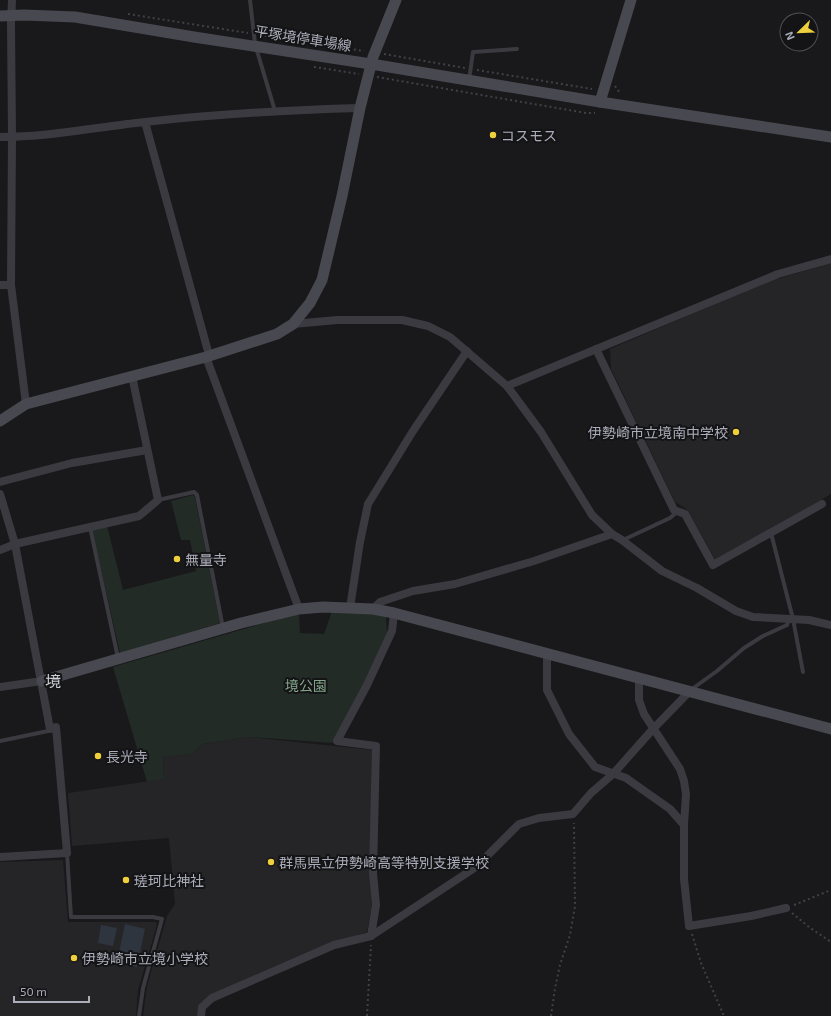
<svg xmlns="http://www.w3.org/2000/svg" width="831" height="1016" font-family="'Exo 2','Noto Sans JP',sans-serif">
<style>
.built{fill:#252528}
.green{fill:#222b25}
.water{fill:#2e353f}
.lines{fill:none;stroke-linecap:round;stroke-linejoin:round}
.path{stroke:#404047;stroke-width:2;stroke-dasharray:2 3;stroke-linecap:butt}
.lane{stroke:#3a3a40;stroke-width:4}
.street{stroke:#3a3a40;stroke-width:8}
.secondary{stroke:#484850;stroke-width:11}
.poi-dot{fill:#efd03c;stroke:#141416;stroke-width:1.5}
.labels{text-anchor:middle;dominant-baseline:central;stroke-width:4;stroke-linejoin:round;paint-order:stroke}
.street-label{font-size:14px;fill:#abadba;stroke:#141416}
.poi-label{font-size:14px;fill:#abadba;stroke:#141416;text-anchor:start}
.park-label{font-size:14px;fill:#83a58a;stroke:#141416}
.quarter-label{font-size:16px;fill:#cccdd6;stroke:#141416}
</style>
<rect width="100%" height="100%" fill="#19191b"/>
<g class="built">
<path d="M831,263V494L716,561L688,511L685,508L675,502L611,369L610,349L764,283Z"/>
<path d="M249,737L372,750L370,877L372,905L367,932L333,943L207,997L199,1005L197,1016H143L147,986L167,916L175,904L169,838L72,846L68,793L164,779L163,757L193,754L202,744Z"/>
<path d="M63,860L68,922H156L157,925L138,990L136,1016H0V862Z"/>
</g>
<g class="green">
<path d="M193,495L195,497L220,623L120,653L92,529L107,526L123,590L196,571L190,540H181L171,501Z"/>
<path d="M332,611L373,614L386,617L387,633L358,695L332,743L249,737L202,744L193,754L163,757L164,779L147,782L113,667L299,613L300,633L324,634Z"/>
</g>
<g class="water">
<path d="M125,924L145,929L137,967L117,962Z"/>
<path d="M101,925L117,928L113,946L98,943Z"/>
</g>
<g class="lines">
<g class="path">
<path d="M128,14L248,33"/>
<path d="M260,35L364,51"/>
<path d="M384,54L465,68"/>
<path d="M314,67L359,74"/>
<path d="M477,70L592,89"/>
<path d="M377,77L586,113H595"/>
<path d="M615,86L620,93"/>
<path d="M794,905L831,890"/>
<path d="M792,913L809,927L831,942"/>
<path d="M692,934L701,963L724,1016"/>
<path d="M367,1016L371,945"/>
<path d="M551,1016L555,988L560,965L570,935L575,906L574,823"/>
</g>
<g class="lane">
<path d="M250,0L255,44L275,111"/>
<path d="M469,80L473,52L517,49"/>
<path d="M158,500L194,492L197,495L223,628"/>
<path d="M90,527L118,658"/>
<path d="M771,533L793,619L803,672"/>
<path d="M623,540L670,518L678,511"/>
<path d="M692,689L717,671L744,648L763,636L787,625L789,619"/>
<path d="M0,741L48,731L50,730"/>
<path d="M67,853L71,917H153L162,919L143,988L139,1016"/>
</g>
<g class="street">
<path d="M12,0L11,23L12,137L11,285L26,404"/>
<path d="M145,122L209,355"/>
<path d="M0,137C49,137 97,127 145,122C217,114 288,110 360,108"/>
<path d="M0,285H11"/>
<path d="M293,324L337,320H402L428,326L450,337L507,386L541,432L592,515L612,534L622,540L662,571L697,588L736,611L753,617L809,620L831,625"/>
<path d="M596,349L674,510L685,514L713,565L822,504"/>
<path d="M206,357L299,609"/>
<path d="M507,386L778,274L831,259"/>
<path d="M0,482L72,463L147,450"/>
<path d="M0,494L15,544L50,729L56,727L67,853L0,857"/>
<path d="M0,550L15,544L139,516L158,500L132,376"/>
<path d="M350,608L360,542L368,504L413,431L467,351"/>
<path d="M373,609L380,602L413,591L455,584L534,561L612,534"/>
<path d="M547,654V690L569,734L595,767L626,778L670,809L684,825"/>
<path d="M639,677V700L644,714L680,769L684,781L686,794L684,825V879L689,926L751,916L786,908"/>
<path d="M0,687L42,681"/>
<path d="M371,936L376,905L373,873L376,746L337,741L367,685L392,631L394,613"/>
<path d="M201,1016L202,1007L212,998L334,945L371,936L476,867L519,824L539,818L573,814L591,793L613,774L653,729L690,691"/>
</g>
<g class="secondary">
<path d="M0,16L24,15L75,17L194,37L371,64L600,102L831,137"/>
<path d="M600,102L631,0"/>
<path d="M0,421L26,404L206,357L277,334L293,324L310,303L322,280L342,196L360,108L373,57L396,0"/>
<path d="M42,681L241,623L299,609L323,607L373,609L394,613L831,729"/>
</g>
</g>
<g class="poi-dot">
<circle cx="493" cy="135" r="4"/>
<circle cx="736" cy="432" r="4"/>
<circle cx="177" cy="559" r="4"/>
<circle cx="98" cy="756" r="4"/>
<circle cx="271" cy="862" r="4"/>
<circle cx="126" cy="880" r="4"/>
<circle cx="74" cy="958" r="4"/>
</g>
<g class="labels">
<g class="street-label">
<text transform="translate(303 38) rotate(9)">平塚境停車場線</text>
</g>
<g class="poi-label">
<text x="501" y="135">コスモス</text>
<text x="728" y="432" text-anchor="end">伊勢崎市立境南中学校</text>
<text x="185" y="559">無量寺</text>
<text x="106" y="756">長光寺</text>
<text x="279" y="862">群馬県立伊勢崎高等特別支援学校</text>
<text x="134" y="880">瑳珂比神社</text>
<text x="82" y="958">伊勢崎市立境小学校</text>
</g>
<g class="park-label">
<text x="306" y="685">境公園</text>
</g>
<g class="quarter-label">
<text x="53" y="680">境</text>
</g>
</g>
<g transform="translate(799 32) rotate(247)"><circle r="19" fill="#141416" stroke="#505158"/>
<path d="M0-3L7 15L0 10L-7 15Z" fill="#efd03c"/>
<text y="-6" font-size="11" font-weight="bold" text-anchor="middle" fill="#abadba">N</text>
</g>
<path d="M14 996v6h75v-6" fill="none" stroke="#abadba" stroke-width="2"/>
<text x="20" y="996" font-size="12" fill="#abadba" stroke="#141416" stroke-width="3" paint-order="stroke">50 m</text>
</svg>
